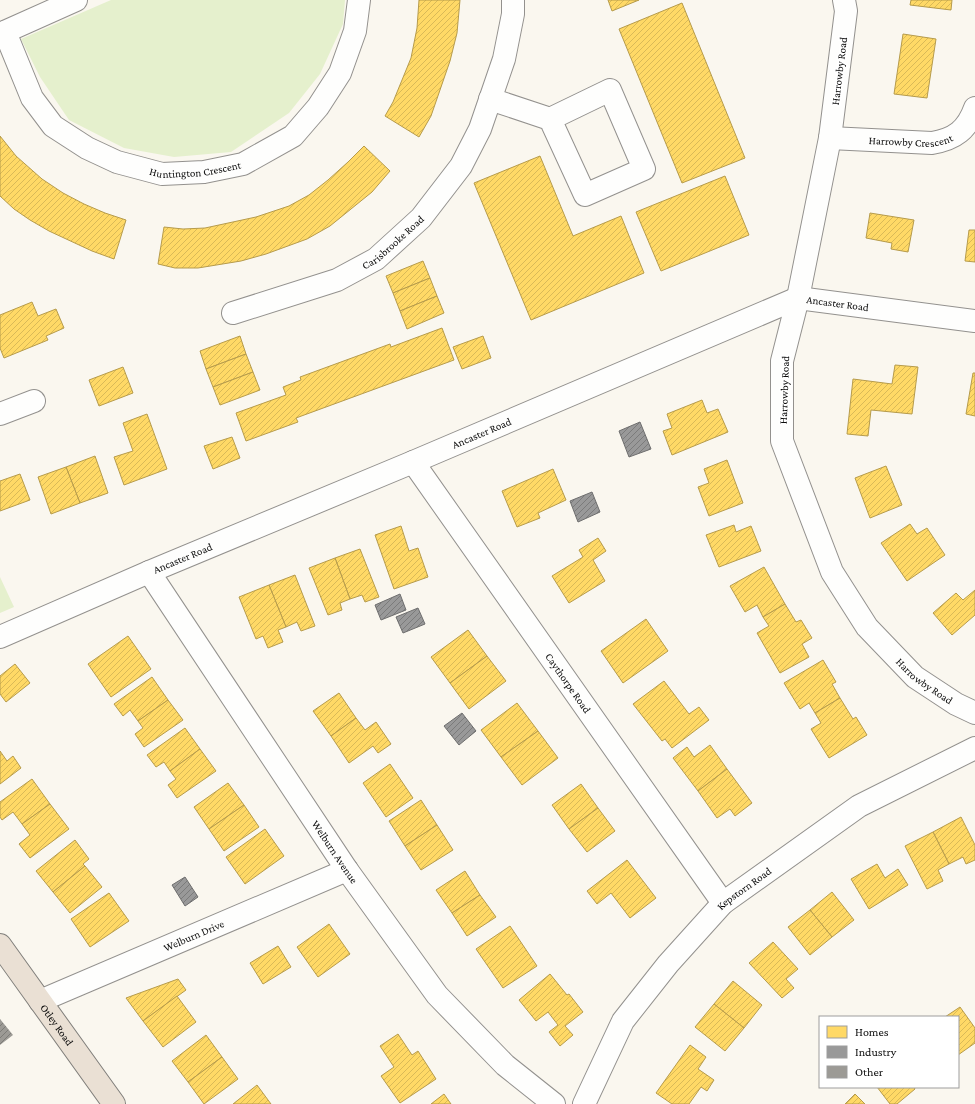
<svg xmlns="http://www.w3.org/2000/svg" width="975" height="1104" font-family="'Crimson Pro',serif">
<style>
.grass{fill:#e5f0cd}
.homes{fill:url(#homes-hatch);stroke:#b69b4b}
.industry{fill:url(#industry-hatch);stroke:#6e6e6e}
.building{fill:url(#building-hatch)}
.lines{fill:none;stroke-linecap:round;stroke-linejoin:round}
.minor-casing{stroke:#93918e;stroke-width:24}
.trunk-casing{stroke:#807f7b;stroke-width:24}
.minor{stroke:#fefefd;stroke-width:22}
.trunk{stroke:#eae0d4;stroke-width:22}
.labels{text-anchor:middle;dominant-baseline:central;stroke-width:4;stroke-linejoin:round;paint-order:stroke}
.street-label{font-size:11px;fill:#0b0b0b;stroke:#fff}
</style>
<defs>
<pattern id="homes-hatch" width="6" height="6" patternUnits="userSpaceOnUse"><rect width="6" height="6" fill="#ffd966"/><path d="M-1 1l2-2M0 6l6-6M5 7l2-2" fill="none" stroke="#d9b957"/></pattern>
<pattern id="industry-hatch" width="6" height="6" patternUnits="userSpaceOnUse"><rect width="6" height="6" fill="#999"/><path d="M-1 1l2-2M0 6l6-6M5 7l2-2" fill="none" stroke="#7b7b7b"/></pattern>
<pattern id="building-hatch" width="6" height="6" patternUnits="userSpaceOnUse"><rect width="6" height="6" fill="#9c9a95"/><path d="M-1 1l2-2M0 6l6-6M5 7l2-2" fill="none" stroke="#7d7c78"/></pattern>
</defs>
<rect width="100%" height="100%" fill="#faf7ef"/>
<g class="grass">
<path d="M111,0H345L343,24L320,74L289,113L231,152L174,157L124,148L69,120L40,77L21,39Z"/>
<path d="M0,577L14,607L0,613Z"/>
</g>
<g class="homes">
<path d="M419,0H460L457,33L450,61L431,116L419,137L385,116L393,102L411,58L417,28Z"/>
<path d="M608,0H639L612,11Z"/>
<path d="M911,0H952L951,10L910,5Z"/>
<path d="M682,3L745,158L682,183L619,29Z"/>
<path d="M903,34L936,39L927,98L894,94Z"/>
<path d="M0,136L16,156L42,179L63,193L84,204L105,213L126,220L114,259L92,251L49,231L30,220L14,209L0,196Z"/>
<path d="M364,146L390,171L372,192L330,226L307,239L266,254L241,261L198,268H175L158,264L164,227L183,229L205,228L256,217L289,206L309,195L328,180L348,162Z"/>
<path d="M540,156L573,236L621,216L644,273L531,320L474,183Z"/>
<path d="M725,176L749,235L661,271L636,212Z"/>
<path d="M870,213L914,220L908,252L891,249L892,243L866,238Z"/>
<path d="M969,230H975V262L965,261Z"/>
<path d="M423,261L430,278L393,293L386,276Z"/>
<path d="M430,278L437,296L400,311L393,293Z"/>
<path d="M437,296L444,313L407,329L400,311Z"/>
<path d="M32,302L38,316L56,309L64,328L46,336L48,340L4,358L0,348V315Z"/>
<path d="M442,328L454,360L296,418L298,422L246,441L236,413L286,395L283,387L301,380L300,377L390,344L391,347Z"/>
<path d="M240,336L246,354L206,369L200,351Z"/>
<path d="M483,336L491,358L462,369L453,347Z"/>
<path d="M246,354L253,372L213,387L206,369Z"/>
<path d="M895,365L918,367L912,414L871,410L868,436L847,434L853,379L892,384Z"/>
<path d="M123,367L133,393L99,406L89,380Z"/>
<path d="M253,372L260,390L220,405L213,387Z"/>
<path d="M973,373H975V416L966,414Z"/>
<path d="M702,400L707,413L718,409L728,432L672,455L663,431L672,428L667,414Z"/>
<path d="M147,414L167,469L124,485L114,457L133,451L123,423Z"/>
<path d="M232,437L240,458L213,469L204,446Z"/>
<path d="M95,456L108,493L80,503L66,467Z"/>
<path d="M727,460L743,503L709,516L698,487L709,483L704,469Z"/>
<path d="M886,466L902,505L870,518L855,478Z"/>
<path d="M66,467L80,503L51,514L38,477Z"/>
<path d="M553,469L566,500L538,513L540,518L517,527L502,491Z"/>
<path d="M20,474L30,500L0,511V481Z"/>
<path d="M910,524L917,534L927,528L945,555L907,581L881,543Z"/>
<path d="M734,525L736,532L751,526L761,551L719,567L706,535Z"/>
<path d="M401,526L409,551L418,548L428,577L394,589L375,535Z"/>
<path d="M598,538L606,551L593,560L605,581L569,603L552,576L583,557L579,550Z"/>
<path d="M360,549L379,597L365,602L362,595L350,599L335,558Z"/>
<path d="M335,558L350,599L340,603L342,610L328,615L309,568Z"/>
<path d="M764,567L785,604L763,617L757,605L745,612L730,586Z"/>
<path d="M295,575L315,626L301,631L297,622L286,627L269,585Z"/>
<path d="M269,585L286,627L278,630L283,642L268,648L263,636L256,639L239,597Z"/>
<path d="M975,590V615L952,635L933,613L956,593L963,600Z"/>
<path d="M785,604L796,622L801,620L812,638L802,644L809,657L780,673L757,633L769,626L763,617Z"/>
<path d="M646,619L668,651L623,683L601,651Z"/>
<path d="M468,630L487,656L450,683L431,657Z"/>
<path d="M128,636L151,669L111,697L88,664Z"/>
<path d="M487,656L506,681L469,709L450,683Z"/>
<path d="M823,660L836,682L832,684L840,698L815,713L809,703L800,709L784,683Z"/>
<path d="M15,664L30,683L6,702L0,694V676Z"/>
<path d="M152,677L168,700L138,721L130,710L123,716L114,704Z"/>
<path d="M664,681L689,714L699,707L709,720L672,748L665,739L662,741L633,704Z"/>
<path d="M339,693L356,718L331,736L313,711Z"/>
<path d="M840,698L853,719L856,717L867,735L829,758L811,729L821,723L815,713Z"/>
<path d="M168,700L183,720L144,747L135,734L143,728L138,721Z"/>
<path d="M517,703L538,731L501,757L481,730Z"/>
<path d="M356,718L365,730L376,722L391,744L378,753L373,746L349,763L331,736Z"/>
<path d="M185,728L200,749L170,771L164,762L156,767L147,755Z"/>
<path d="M538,731L558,758L522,785L501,757Z"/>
<path d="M710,745L727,769L698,791L673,758L687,747L694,757Z"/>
<path d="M200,749L216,771L177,798L168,785L176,779L170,771Z"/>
<path d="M0,751L7,761L13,756L21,768L0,784Z"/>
<path d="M390,764L413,798L386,817L363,783Z"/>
<path d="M727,769L752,803L735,816L730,809L717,818L698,791Z"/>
<path d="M32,779L50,804L22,824L13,812L2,820L0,817V802Z"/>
<path d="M228,783L244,805L209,829L194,807Z"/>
<path d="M581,784L598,808L569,829L552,805Z"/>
<path d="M421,800L437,825L405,846L389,821Z"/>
<path d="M50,804L69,829L30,858L19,844L30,835L22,824Z"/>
<path d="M244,805L259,827L224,851L209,829Z"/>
<path d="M598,808L615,831L587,852L569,829Z"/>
<path d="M961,817L975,845V860L966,864L963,857L949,864L933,832Z"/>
<path d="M437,825L453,850L421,870L405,846Z"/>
<path d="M265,829L284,856L245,884L226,857Z"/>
<path d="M933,832L949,864L938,870L943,881L927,889L905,846Z"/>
<path d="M75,840L89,859L83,864L85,866L53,892L36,871Z"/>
<path d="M627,860L656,898L630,918L611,893L597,904L587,891Z"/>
<path d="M877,864L885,878L898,869L908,885L869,909L851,879Z"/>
<path d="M85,866L102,887L70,913L53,892Z"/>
<path d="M465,871L480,895L452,913L436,890Z"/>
<path d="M832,892L854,920L832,937L810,910Z"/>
<path d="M109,893L129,921L90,947L71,919Z"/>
<path d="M480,895L496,917L467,936L452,913Z"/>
<path d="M810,910L832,937L810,955L788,927Z"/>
<path d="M329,924L350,954L318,977L297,947Z"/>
<path d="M510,926L537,966L503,988L476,949Z"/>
<path d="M773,942L798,969L786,979L794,988L782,998L749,963Z"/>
<path d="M278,946L291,967L263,984L250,963Z"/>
<path d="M550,974L567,995L569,994L583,1012L565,1026L573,1035L560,1046L549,1032L558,1025L548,1012L536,1021L519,1000Z"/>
<path d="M178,979L186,990L143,1021L126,998Z"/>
<path d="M733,981L762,1005L744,1028L714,1004Z"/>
<path d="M177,996L196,1022L163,1047L143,1021Z"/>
<path d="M714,1004L744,1028L725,1051L695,1027Z"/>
<path d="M960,1007L975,1028V1043L958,1055V1017H945Z"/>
<path d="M398,1034L412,1055L418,1051L436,1079L400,1103L381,1076L394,1067L380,1046Z"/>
<path d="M206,1035L222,1057L188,1082L172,1061Z"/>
<path d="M690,1045L706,1057L698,1069L714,1080L707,1091L701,1087L689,1104H672L656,1093Z"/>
<path d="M222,1057L238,1079L204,1104L188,1082Z"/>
<path d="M257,1085L271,1104H233Z"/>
<path d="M877,1087H914L915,1089L897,1104H890Z"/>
<path d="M444,1094L451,1104H431Z"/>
<path d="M855,1094L865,1104H845Z"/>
</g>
<g class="industry">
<path d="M640,422L651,449L629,457L619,431Z"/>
<path d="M592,492L600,512L578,522L570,501Z"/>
<path d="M400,594L406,610L381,620L375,605Z"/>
<path d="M418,608L425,624L403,633L396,617Z"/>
<path d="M462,713L476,731L459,745L444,726Z"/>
<path d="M185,877L198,897L185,906L172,885Z"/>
</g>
<path class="building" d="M0,1019L13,1035L0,1045Z"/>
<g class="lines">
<defs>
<g id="minor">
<path id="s1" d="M844,0L846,11L830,138L798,298L782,361V441L832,572L867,627L915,677L956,704L975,713"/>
<path id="s2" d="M5,32L32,98L53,126L87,148L117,162L162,174L204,172L243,164L293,136L318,107L340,73L355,31L359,0"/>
<path d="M0,34L76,0"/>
<path d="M490,99L550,119L610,90L644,169L585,195L550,119"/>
<path id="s3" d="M830,138L932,143C955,139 967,130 975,108"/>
<path id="s4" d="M233,313L337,280L376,259L421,218L461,166L480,129L504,59L513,14V0"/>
<path d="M0,414L34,401"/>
<path id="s5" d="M413,462L723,903"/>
<path id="s6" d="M149,572L347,870L437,995L505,1065L554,1104"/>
<path id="s7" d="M0,637L149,572L413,462L798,298L975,321"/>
<path id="s8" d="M40,1001L347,870"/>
<path id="s9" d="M584,1104L623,1021L668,964L723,903L859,806L975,748"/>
</g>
<g id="trunk">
<path id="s10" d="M0,945L114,1104"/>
</g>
</defs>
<use href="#minor" class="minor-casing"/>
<use href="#trunk" class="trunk-casing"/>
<use href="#minor" class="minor"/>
<use href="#trunk" class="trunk"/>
</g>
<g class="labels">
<g class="street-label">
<text transform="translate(839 71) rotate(-83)">Harrowby Road</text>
<text stroke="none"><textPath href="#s3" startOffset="81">Harrowby Crescent</textPath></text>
<text stroke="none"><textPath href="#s2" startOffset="260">Huntington Crescent</textPath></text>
<text stroke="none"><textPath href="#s4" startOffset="177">Carisbrooke Road</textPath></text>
<text stroke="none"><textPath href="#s7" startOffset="907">Ancaster Road</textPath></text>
<text transform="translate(784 390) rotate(-88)">Harrowby Road</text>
<text stroke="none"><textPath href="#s7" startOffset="523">Ancaster Road</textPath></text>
<text stroke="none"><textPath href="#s7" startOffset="199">Ancaster Road</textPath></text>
<text stroke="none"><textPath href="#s1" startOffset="732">Harrowby Road</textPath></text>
<text stroke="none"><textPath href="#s5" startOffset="270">Caythorpe Road</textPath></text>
<text stroke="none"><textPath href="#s6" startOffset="336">Welburn Avenue</textPath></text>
<text stroke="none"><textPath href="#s9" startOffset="272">Kepstorn Road</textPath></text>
<text stroke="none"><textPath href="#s8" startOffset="167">Welburn Drive</textPath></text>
<text stroke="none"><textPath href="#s10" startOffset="98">Otley Road</textPath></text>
</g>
</g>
<rect x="819" y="1016" width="140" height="72" fill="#ffffff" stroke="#9d9d9d"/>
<rect x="827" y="1026" width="20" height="12" fill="#ffd966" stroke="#9d9d9d"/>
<text x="855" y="1036" font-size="12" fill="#0b0b0b">Homes</text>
<rect x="827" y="1046" width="20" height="12" fill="#999999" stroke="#9d9d9d"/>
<text x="855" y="1056" font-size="12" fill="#0b0b0b">Industry</text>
<rect x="827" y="1066" width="20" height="12" fill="#9c9a95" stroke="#9d9d9d"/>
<text x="855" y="1076" font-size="12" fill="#0b0b0b">Other</text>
</svg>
